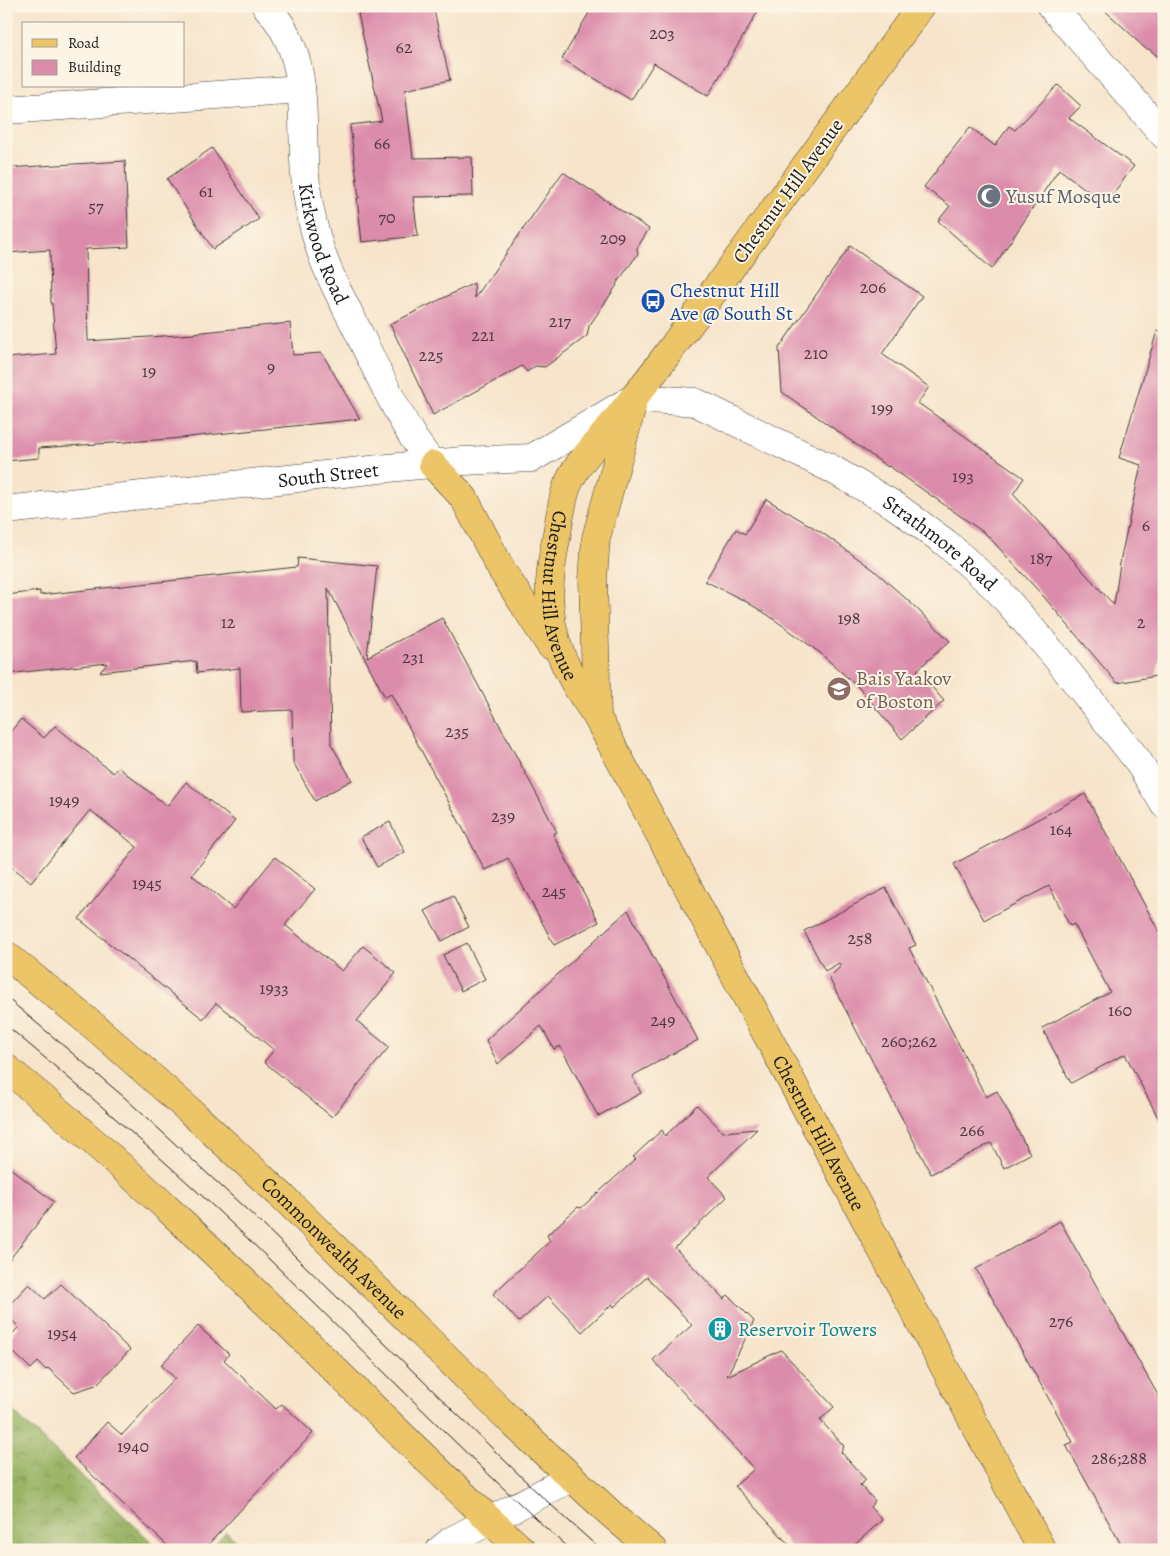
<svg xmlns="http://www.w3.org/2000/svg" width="1170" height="1556" font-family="Alegreya,serif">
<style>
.forest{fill:url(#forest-crowns);stroke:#5b6841}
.building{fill:#dc8cab}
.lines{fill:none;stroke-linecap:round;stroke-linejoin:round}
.minor-casing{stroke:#3d3a36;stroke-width:29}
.major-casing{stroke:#3d3a36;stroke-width:29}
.minor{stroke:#fff;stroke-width:28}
.major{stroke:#edc569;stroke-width:28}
.tram{stroke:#1c1c1c;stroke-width:1}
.labels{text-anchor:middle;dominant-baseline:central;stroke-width:4;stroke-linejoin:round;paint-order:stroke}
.number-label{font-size:18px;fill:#4c3840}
.street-label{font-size:20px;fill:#1c1c1c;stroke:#fcf5e5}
.worship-label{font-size:20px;fill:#5b616d;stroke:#fcf5e5;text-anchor:start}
.transit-label{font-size:20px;fill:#164399;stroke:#fcf5e5;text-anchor:start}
.education-label{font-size:20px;fill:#785e54;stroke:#fcf5e5;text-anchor:start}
.culture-label{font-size:20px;fill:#0d838f;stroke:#fcf5e5;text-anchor:start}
</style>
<defs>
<pattern id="forest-crowns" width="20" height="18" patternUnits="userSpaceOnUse" patternTransform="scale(1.25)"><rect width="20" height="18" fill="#9ab466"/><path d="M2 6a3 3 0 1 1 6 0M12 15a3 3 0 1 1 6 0" fill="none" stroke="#7d9253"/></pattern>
</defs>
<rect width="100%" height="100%" fill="#fcf5e5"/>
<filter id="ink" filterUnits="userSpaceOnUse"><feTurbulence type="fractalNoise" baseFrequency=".02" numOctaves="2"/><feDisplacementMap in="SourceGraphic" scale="10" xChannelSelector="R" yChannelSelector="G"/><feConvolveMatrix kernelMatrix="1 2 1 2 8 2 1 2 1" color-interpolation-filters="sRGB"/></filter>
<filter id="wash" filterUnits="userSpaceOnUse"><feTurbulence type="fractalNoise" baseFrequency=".0096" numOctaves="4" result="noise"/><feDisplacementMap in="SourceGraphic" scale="20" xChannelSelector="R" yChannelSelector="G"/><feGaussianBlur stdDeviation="1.12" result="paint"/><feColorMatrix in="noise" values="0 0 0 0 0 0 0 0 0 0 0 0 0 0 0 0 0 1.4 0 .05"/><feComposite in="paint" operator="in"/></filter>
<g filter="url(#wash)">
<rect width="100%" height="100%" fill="#f7e4cb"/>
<g class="forest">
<path d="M6,1405L160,1550H8L6,1548Z"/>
<path d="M226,1532L247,1550H209Z"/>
</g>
<g id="blocks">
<g class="building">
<path d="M393,6H433L450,80L405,90L413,158L472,157L473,196L413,197L418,236L362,242L357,198H359L350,125L382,121L358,14Z"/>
<path d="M593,6H761L708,96L654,63L631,100L562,59Z"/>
<path d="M1100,6H1164V62L1149,49H1146L1135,39V38Z"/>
<path d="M1058,85L1081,106L1069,118L1134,166L1105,204L1059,169L992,269L938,221L950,206L924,187L970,127L995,146L1009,126L1015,130Z"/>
<path d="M212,148L259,219L213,249L167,179Z"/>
<path d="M125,161L129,247L86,249L88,341L194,334V333L290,323L293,355L322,353L360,419L170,439L39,448V458L6,461V358L56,354L52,303H51L50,250L6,253V168Z"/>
<path d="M563,172L649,229L637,248L638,254L616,284L617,285L589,326L587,336L545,367L535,366L527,372L522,366L433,415L390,324L474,283L475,298Z"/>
<path d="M850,246L922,296L882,354L929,387L918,403L1024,478L1013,494L1114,605L1121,557L1141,465L1119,458L1157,331L1164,332V639L1156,676L1117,683L1044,597L986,534L889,466L888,467L782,392L779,348Z"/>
<path d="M766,499L821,532L874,570L913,605L950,641L917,670L944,701L902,739L859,688L819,652L768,615L745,601L705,581L736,529L745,534Z"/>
<path d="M298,558L377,566L367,657L442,618L557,832L553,834L599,922L554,945L508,858L485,870L391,694L385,697L328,588L331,744L352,780L315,801L293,762L292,710L241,712L240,668L197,673L196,661L100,672L108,663L6,674V595L40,591V595L297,567Z"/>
<path d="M21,719L44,738L55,726L113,773L118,767L167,806L186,782L235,821L192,875L233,909L275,857L315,889L285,925L342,971L363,946L396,973L357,1021L389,1047L332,1117L264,1062L274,1050L216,1003L203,1019L79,919L137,847L90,810L31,882L6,862V737Z"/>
<path d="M1085,794L1164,941V1129L1125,1054L1071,1083L1042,1028L1110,992L1074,924L1070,926L1049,886L984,920L954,864Z"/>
<path d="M390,822L405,852L377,867L361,837Z"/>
<path d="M886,888L916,945L909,948L986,1097L997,1091L1030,1154L1004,1168L991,1143L931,1174L829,978L841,966L839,963L825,971L804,931Z"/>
<path d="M453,896L469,927L442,941L425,911Z"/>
<path d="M628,910L698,1040L632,1076L641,1093L598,1116L560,1046L554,1049L541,1026L498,1064L486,1040Z"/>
<path d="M467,943L485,979L461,991L443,955Z"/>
<path d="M697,1105L723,1132L757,1129L708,1177L727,1197L675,1248L724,1299L728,1295L754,1321L727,1376L781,1350L834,1407L820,1420L844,1446L841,1452L866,1480L860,1485L875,1501L870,1507L882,1520L849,1550H794L735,1486L754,1469L653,1360L692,1325L647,1277L614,1307L612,1304L582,1332L548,1296L519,1322L493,1294L550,1241L547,1235L578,1207L581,1208L636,1159L633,1157L662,1130L665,1136Z"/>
<path d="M6,1165L54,1202L6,1264Z"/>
<path d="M1060,1221L1164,1406V1550H1124L1066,1445L1073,1442L976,1269Z"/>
<path d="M29,1284L45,1299L61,1284L130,1350L96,1385L74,1392L48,1368L46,1370L38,1362L31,1369L6,1345V1340L19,1327L6,1315V1308Z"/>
<path d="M198,1326L229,1354L224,1360L276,1409L282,1404L313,1433L203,1550H172L74,1458L107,1422L122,1435L175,1378L161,1365Z"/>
</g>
</g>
</g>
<g filter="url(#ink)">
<use href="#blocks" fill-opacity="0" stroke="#3d3a36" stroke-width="1"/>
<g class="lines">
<defs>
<g id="minor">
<path id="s1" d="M266,6C312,55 300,115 305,176C307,197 311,218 317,239C325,268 340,296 354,323C372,360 389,398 411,434C417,445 426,455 433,465"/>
<path d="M1051,6L1164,135"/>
<path d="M6,110L301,89"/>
<path id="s2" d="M6,510L398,467L463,461L532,458L634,398L695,402L830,468L894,505L946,543L997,589L1056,657L1138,761L1164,804"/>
<path d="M440,1550L451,1541L571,1478"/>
</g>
<g id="major">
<path id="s3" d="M921,6C834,128 746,248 657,368C641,389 624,410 607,431C592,449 574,467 566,489C561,506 559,522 556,539C546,589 545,628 570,674C577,689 588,703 597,717L1042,1550"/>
<path d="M433,465L464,498L501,569L550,645"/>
<path d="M597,717L593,579L596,538L632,407"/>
<path id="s4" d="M6,955L95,1027L190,1111L284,1198L515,1425L610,1513L653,1550"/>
<path d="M6,1068C190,1216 349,1390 522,1550"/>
</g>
</defs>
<use href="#minor" class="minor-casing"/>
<use href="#major" class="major-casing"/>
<use href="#minor" class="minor"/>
<use href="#major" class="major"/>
<g class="tram">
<path d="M6,997L124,1097L258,1220L539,1494L601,1550"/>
<path d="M6,1025C87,1093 167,1162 244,1235C353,1339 458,1449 570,1550"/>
</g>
</g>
</g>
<defs>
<symbol id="mosque-disc" viewBox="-11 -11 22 22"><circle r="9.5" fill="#6b7280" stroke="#fcf5e5"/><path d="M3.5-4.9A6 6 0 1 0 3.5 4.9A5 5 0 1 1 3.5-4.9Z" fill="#fff"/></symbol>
<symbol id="bus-disc" viewBox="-11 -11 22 22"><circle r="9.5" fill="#1a4fb4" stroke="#fcf5e5"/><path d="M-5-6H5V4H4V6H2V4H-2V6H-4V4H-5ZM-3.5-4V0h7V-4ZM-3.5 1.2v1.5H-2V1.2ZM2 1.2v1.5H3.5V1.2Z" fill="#fff"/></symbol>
<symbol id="school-disc" viewBox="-11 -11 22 22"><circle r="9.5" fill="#8d6e63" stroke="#fcf5e5"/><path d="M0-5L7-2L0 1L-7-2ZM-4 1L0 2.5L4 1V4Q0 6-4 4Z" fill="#fff"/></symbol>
<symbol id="building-disc" viewBox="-11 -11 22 22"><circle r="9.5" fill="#0f9aa8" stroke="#fcf5e5"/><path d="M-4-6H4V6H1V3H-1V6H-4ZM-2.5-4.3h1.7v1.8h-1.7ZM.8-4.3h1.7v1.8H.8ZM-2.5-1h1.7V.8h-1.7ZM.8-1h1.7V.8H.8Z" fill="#fff"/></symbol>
</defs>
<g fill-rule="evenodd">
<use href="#mosque-disc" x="975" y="182" width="28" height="28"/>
<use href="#bus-disc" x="639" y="287" width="28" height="28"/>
<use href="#school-disc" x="825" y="675" width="28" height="28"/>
<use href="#building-disc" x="706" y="1315" width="28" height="28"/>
</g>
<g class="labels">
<g class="number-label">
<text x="662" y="33">203</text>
<text x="404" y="47">62</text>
<text x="382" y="143">66</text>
<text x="206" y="191">61</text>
<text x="96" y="206">57</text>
<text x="387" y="217">70</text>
<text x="613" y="238">209</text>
<text x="873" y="287">206</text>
<text x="560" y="321">217</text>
<text x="483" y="335">221</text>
<text x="816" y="353">210</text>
<text x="431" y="355">225</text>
<text x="271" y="367">9</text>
<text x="149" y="371">19</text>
<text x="882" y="408">199</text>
<text x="963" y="476">193</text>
<text x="1146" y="525">6</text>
<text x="1041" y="558">187</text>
<text x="849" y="618">198</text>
<text x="228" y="622">12</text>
<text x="1141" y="622">2</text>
<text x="413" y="657">231</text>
<text x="457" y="731">235</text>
<text x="64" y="800">1949</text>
<text x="503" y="816">239</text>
<text x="1061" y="829">164</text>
<text x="147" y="883">1945</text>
<text x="554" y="891">245</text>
<text x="860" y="938">258</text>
<text x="274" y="988">1933</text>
<text x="1120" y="1010">160</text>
<text x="663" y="1020">249</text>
<text x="909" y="1041">260;262</text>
<text x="972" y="1130">266</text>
<text x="1061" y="1321">276</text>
<text x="62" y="1333">1954</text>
<text x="133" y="1446">1940</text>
<text x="1119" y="1458">286;288</text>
</g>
<g class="street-label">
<text transform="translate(788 191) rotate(-54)">Chestnut Hill Avenue</text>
<text stroke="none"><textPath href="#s1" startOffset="249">Kirkwood Road</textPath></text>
<text stroke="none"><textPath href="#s2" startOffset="324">South Street</textPath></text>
<text stroke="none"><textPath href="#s2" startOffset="992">Strathmore Road</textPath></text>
<text stroke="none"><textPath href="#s3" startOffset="709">Chestnut Hill Avenue</textPath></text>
<text stroke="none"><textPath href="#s3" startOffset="1312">Chestnut Hill Avenue</textPath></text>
<text stroke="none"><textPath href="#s4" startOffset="440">Commonwealth Avenue</textPath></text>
</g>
<g class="worship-label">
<text x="1006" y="196">Yusuf Mosque</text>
</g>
<g class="transit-label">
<text x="670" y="290">Chestnut Hill<tspan x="670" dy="23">Ave @ South St</tspan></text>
</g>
<g class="education-label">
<text x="856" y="678">Bais Yaakov<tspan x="856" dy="23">of Boston</tspan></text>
</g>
<g class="culture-label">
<text x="738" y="1329">Reservoir Towers</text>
</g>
</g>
<rect width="1170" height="1556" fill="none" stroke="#fcf5e5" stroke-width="25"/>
<rect x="22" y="22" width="162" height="65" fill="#fcf5e5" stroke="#a29e95"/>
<rect x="32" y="39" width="25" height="8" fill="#edc569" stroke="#a29e95"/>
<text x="68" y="48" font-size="15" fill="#1c1c1c">Road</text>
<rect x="32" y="60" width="25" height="15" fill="#dc8cab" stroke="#a29e95"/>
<text x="68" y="72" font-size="15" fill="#1c1c1c">Building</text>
</svg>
